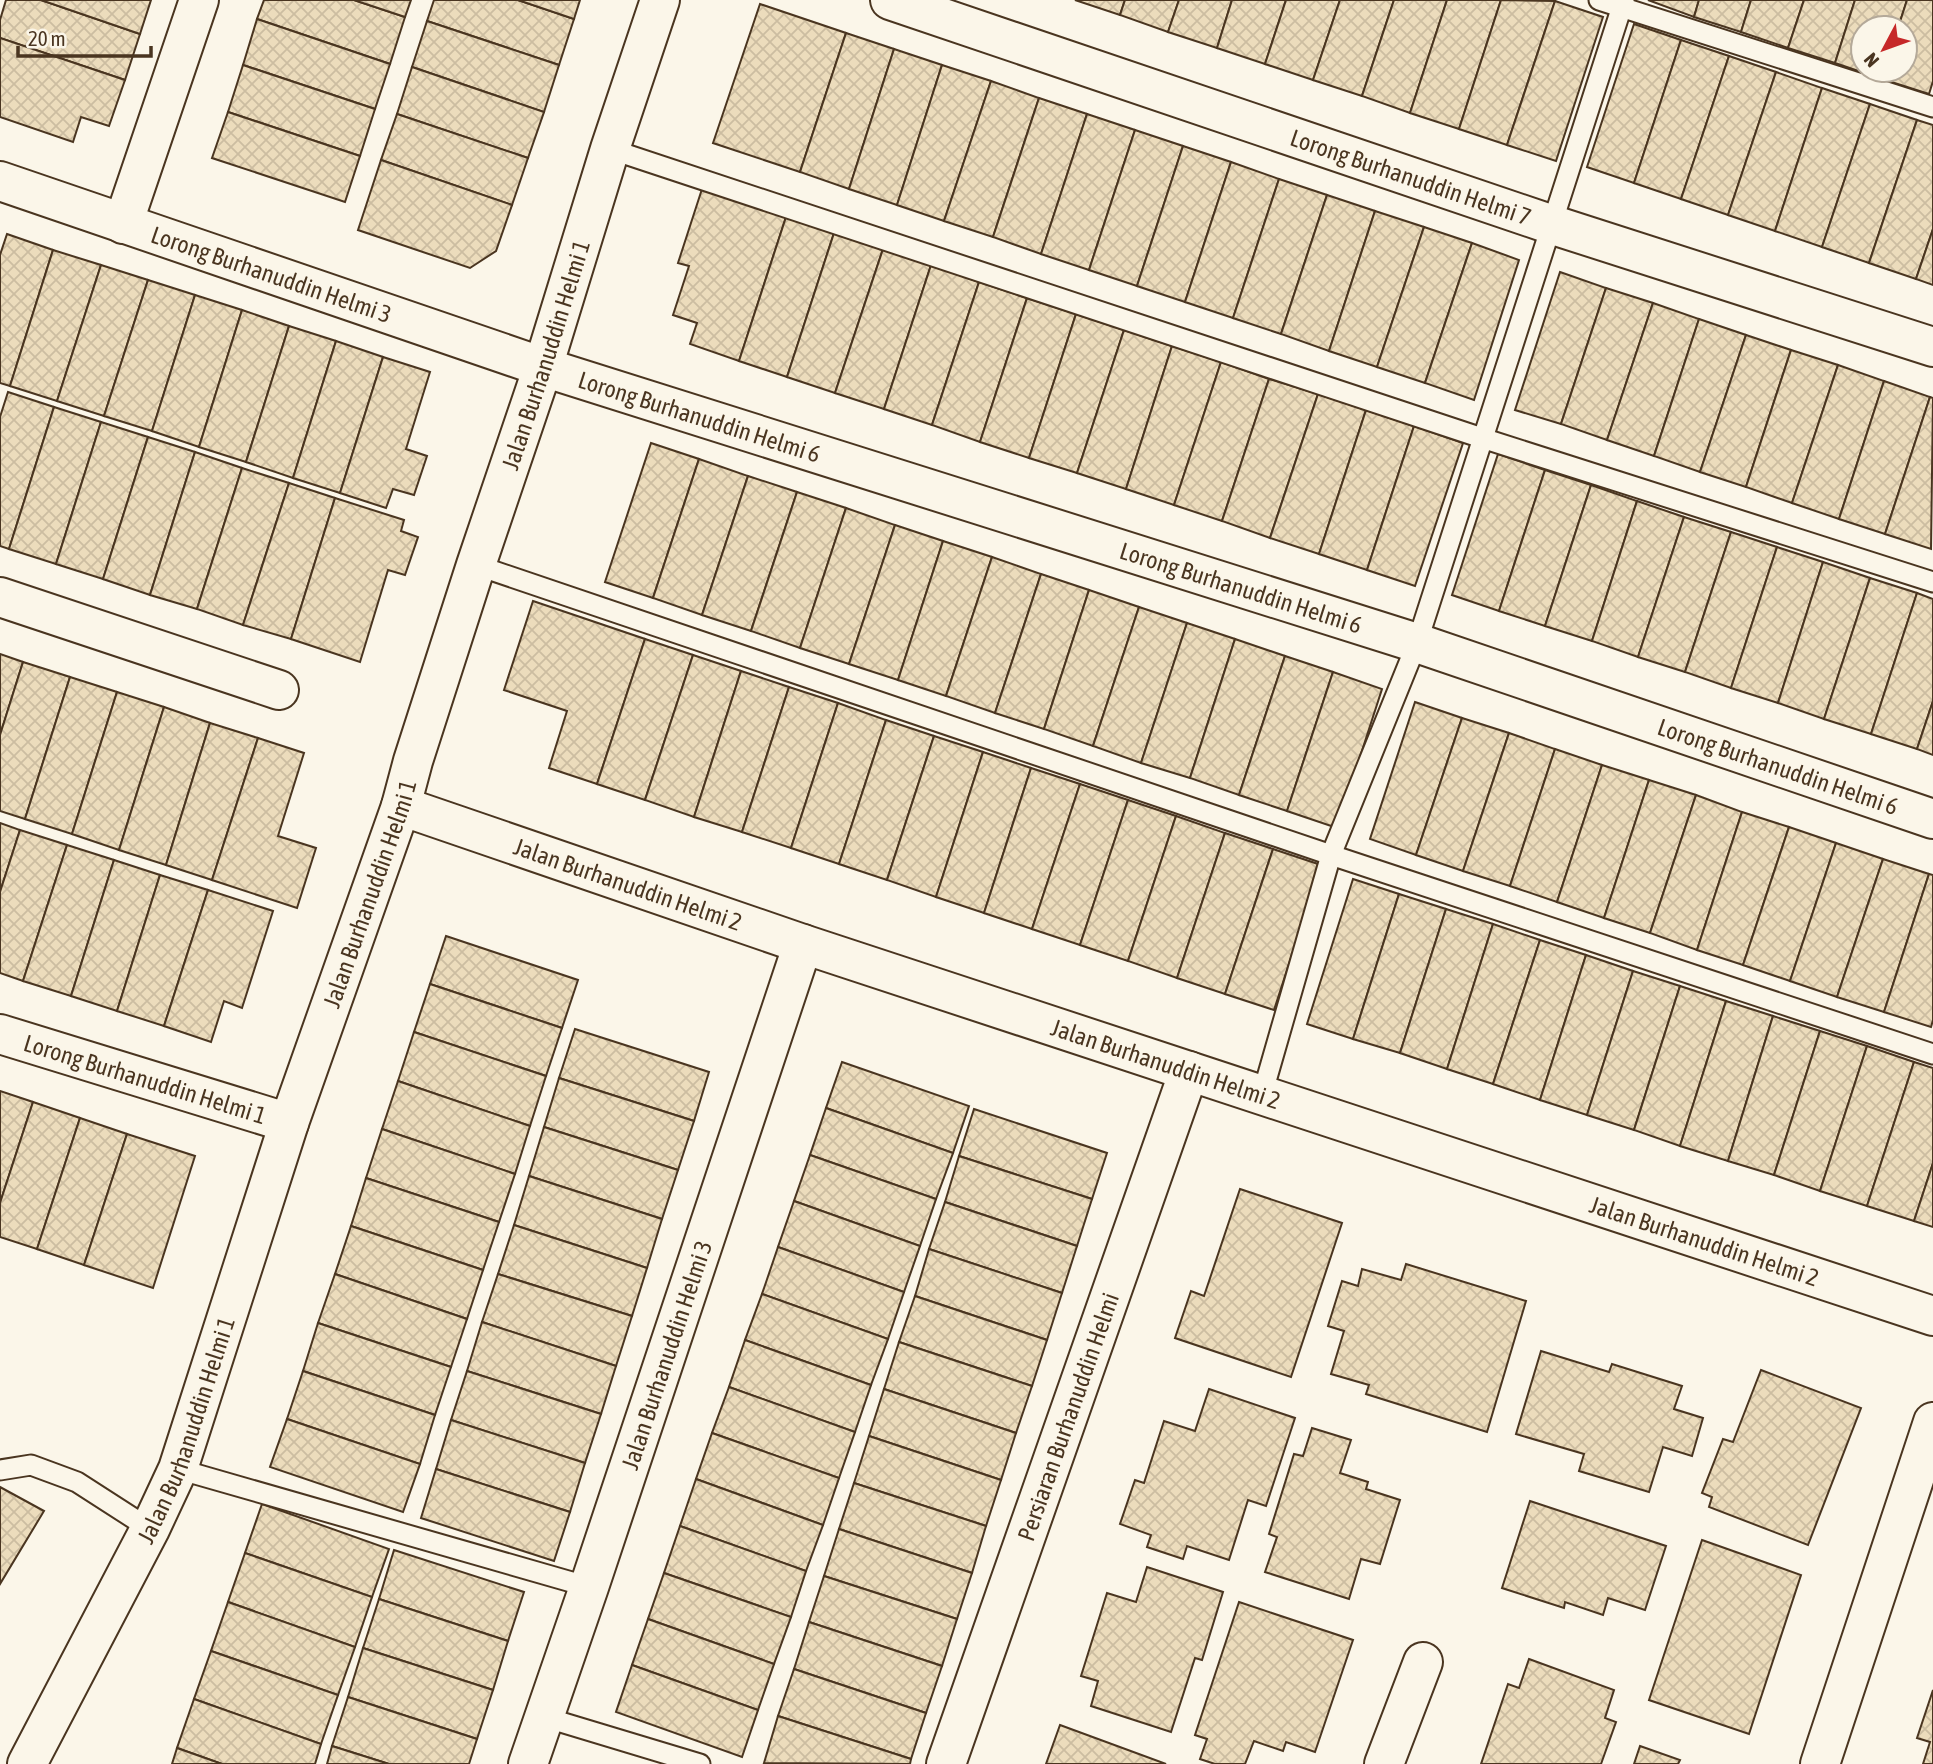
<svg xmlns="http://www.w3.org/2000/svg" width="1933" height="1764" font-family="'Asap Condensed',sans-serif">
<style>
.building{fill:url(#building-cross-hatch);stroke:#4a3520;stroke-width:2}
.lines{fill:none;stroke-linecap:round;stroke-linejoin:round}
.service-casing{stroke:#4a3520;stroke-width:23}
.minor-casing{stroke:#4a3520;stroke-width:42}
.service{stroke:#fbf6e9;stroke-width:19}
.minor{stroke:#fbf6e9;stroke-width:38}
.labels{text-anchor:middle;dominant-baseline:central;stroke-width:5;stroke-linejoin:round;paint-order:stroke}
.street-label{font-size:24px;fill:#4a3520;stroke:#fbf6e9}
</style>
<defs>
<pattern id="building-cross-hatch" width="8" height="8" patternUnits="userSpaceOnUse" patternTransform="scale(1.75)"><rect width="8" height="8" fill="#ecdcbc"/><path d="M0 0l8 8M0 8l8-8" fill="none" stroke="#ccbda1"/></pattern>
</defs>
<rect width="100%" height="100%" fill="#fbf6e9"/>
<g class="building">
<path d="M6,0H41L140,34L125,80L0,38V20Z"/>
<path d="M41,0H151L140,34Z"/>
<path d="M264,0H354L405,17L390,64L257,19Z"/>
<path d="M354,0H411L405,17Z"/>
<path d="M434,0H518L574,19L559,65L427,21Z"/>
<path d="M518,0H580L574,19Z"/>
<path d="M1075,0H1125L1120,15Z"/>
<path d="M1125,0H1179L1168,32L1120,15Z"/>
<path d="M1179,0H1232L1217,48L1168,32Z"/>
<path d="M1232,0H1286L1265,64L1217,48Z"/>
<path d="M1286,0H1340L1313,80L1265,64Z"/>
<path d="M1340,0H1394L1362,96L1313,80Z"/>
<path d="M1394,0H1447L1410,113L1362,96Z"/>
<path d="M1447,0H1501L1459,129L1410,113Z"/>
<path d="M1501,0L1555,1L1507,145L1459,129Z"/>
<path d="M1648,0H1699L1694,17Z"/>
<path d="M1699,0H1751L1741,32L1694,17Z"/>
<path d="M1751,0H1804L1788,48L1741,32Z"/>
<path d="M1804,0H1855L1835,63L1788,48Z"/>
<path d="M1855,0H1907L1898,28H1863V70H1884L1882,79L1835,63Z"/>
<path d="M1907,0H1933V81L1929,94L1882,79L1884,70H1905V28H1898Z"/>
<path d="M1555,1L1603,17L1556,161L1507,145Z"/>
<path d="M760,4L846,33L800,172L713,143Z"/>
<path d="M257,19L390,64L375,109L243,65Z"/>
<path d="M427,21L559,65L544,112L412,67Z"/>
<path d="M1634,24L1681,40L1634,183L1587,167Z"/>
<path d="M846,33L894,49L849,189L800,172Z"/>
<path d="M0,38L125,80L109,126L81,117L73,142L0,117Z"/>
<path d="M1681,40L1729,56L1681,199L1634,183Z"/>
<path d="M894,49L942,65L897,205L849,189Z"/>
<path d="M1729,56L1776,72L1728,215L1681,199Z"/>
<path d="M243,65L375,109L360,156L228,112Z"/>
<path d="M942,65L991,81L944,221L897,205Z"/>
<path d="M412,67L544,112L528,158L397,114Z"/>
<path d="M1776,72L1822,88L1775,231L1728,215Z"/>
<path d="M991,81L1039,98L993,237L944,221Z"/>
<path d="M1822,88L1870,104L1822,247L1775,231Z"/>
<path d="M1039,98L1087,114L1041,254L993,237Z"/>
<path d="M1870,104L1917,120L1869,263L1822,247Z"/>
<path d="M228,112L360,156L345,202L212,158Z"/>
<path d="M397,114L528,158L512,205L381,160Z"/>
<path d="M1087,114L1135,130L1089,270L1041,254Z"/>
<path d="M1917,120L1933,125V229L1916,279L1869,263Z"/>
<path d="M1135,130L1183,146L1137,286L1089,270Z"/>
<path d="M1183,146L1231,162L1185,302L1137,286Z"/>
<path d="M381,160L512,205L496,251L470,268L358,230Z"/>
<path d="M1231,162L1279,179L1233,318L1185,302Z"/>
<path d="M1279,179L1327,195L1281,334L1233,318Z"/>
<path d="M702,189L786,217L739,361L690,344L697,323L673,315L689,266L678,263Z"/>
<path d="M1327,195L1375,211L1329,351L1281,334Z"/>
<path d="M1375,211L1424,227L1377,367L1329,351Z"/>
<path d="M786,217L834,233L787,377L739,361Z"/>
<path d="M1424,227L1472,243L1425,383L1377,367Z"/>
<path d="M1933,229V285L1916,279Z"/>
<path d="M834,233L883,249L835,393L787,377Z"/>
<path d="M7,234L53,250L10,386L0,383V255Z"/>
<path d="M1472,243L1519,260L1474,400L1425,383Z"/>
<path d="M883,249L931,265L884,409L835,393Z"/>
<path d="M53,250L101,265L57,401L10,386Z"/>
<path d="M101,265L148,280L104,416L57,401Z"/>
<path d="M931,265L979,282L932,425L884,409Z"/>
<path d="M1560,272L1606,288L1561,424L1515,410Z"/>
<path d="M148,280L195,295L152,431L104,416Z"/>
<path d="M979,282L1027,298L980,442L932,425Z"/>
<path d="M1606,288L1653,303L1607,440L1561,424Z"/>
<path d="M195,295L242,310L199,447L152,431Z"/>
<path d="M1027,298L1076,314L1029,458L980,442Z"/>
<path d="M1653,303L1699,319L1654,456L1607,440Z"/>
<path d="M242,310L289,326L246,462L199,447Z"/>
<path d="M1076,314L1124,330L1077,473L1029,458Z"/>
<path d="M1699,319L1746,335L1700,472L1654,456Z"/>
<path d="M289,326L336,341L293,478L246,462Z"/>
<path d="M1124,330L1172,346L1126,489L1077,473Z"/>
<path d="M1746,335L1791,350L1746,487L1700,472Z"/>
<path d="M336,341L383,357L340,493L293,478Z"/>
<path d="M1172,346L1221,362L1174,505L1126,489Z"/>
<path d="M1791,350L1838,365L1792,503L1746,487Z"/>
<path d="M383,357L430,372L406,449L427,456L414,495L393,489L386,508L340,493Z"/>
<path d="M1221,362L1269,379L1222,521L1174,505Z"/>
<path d="M1838,365L1884,381L1839,519L1792,503Z"/>
<path d="M1269,379L1318,394L1270,538L1222,521Z"/>
<path d="M1884,381L1930,397L1885,534L1839,519Z"/>
<path d="M8,392L54,407L9,549L0,546V417Z"/>
<path d="M1318,394L1366,410L1319,554L1270,538Z"/>
<path d="M1930,397L1933,398L1931,549L1885,534Z"/>
<path d="M54,407L101,422L56,564L9,549Z"/>
<path d="M1366,410L1414,426L1367,570L1319,554Z"/>
<path d="M101,422L148,437L103,579L56,564Z"/>
<path d="M1414,426L1463,443L1415,586L1367,570Z"/>
<path d="M148,437L195,452L150,595L103,579Z"/>
<path d="M651,443L699,459L653,598L605,582Z"/>
<path d="M195,452L242,468L197,609L150,595Z"/>
<path d="M1498,454L1545,470L1499,611L1452,595Z"/>
<path d="M699,459L748,476L702,615L653,598Z"/>
<path d="M242,468L289,483L243,625L197,609Z"/>
<path d="M1545,470L1591,485L1545,626L1499,611Z"/>
<path d="M748,476L797,492L751,631L702,615Z"/>
<path d="M289,483L335,498L291,639L243,625Z"/>
<path d="M1591,485L1637,501L1592,641L1545,626Z"/>
<path d="M797,492L846,508L800,648L751,631Z"/>
<path d="M335,498L404,520L401,531L418,537L405,575L388,570L360,662L291,639Z"/>
<path d="M1637,501L1684,517L1638,657L1592,641Z"/>
<path d="M846,508L895,525L849,664L800,648Z"/>
<path d="M1684,517L1731,532L1685,672L1638,657Z"/>
<path d="M895,525L943,541L898,680L849,664Z"/>
<path d="M1731,532L1777,547L1731,688L1685,672Z"/>
<path d="M943,541L992,557L946,696L898,680Z"/>
<path d="M1777,547L1823,562L1778,703L1731,688Z"/>
<path d="M992,557L1041,574L995,713L946,696Z"/>
<path d="M1823,562L1870,578L1824,719L1778,703Z"/>
<path d="M1041,574L1089,590L1044,729L995,713Z"/>
<path d="M1870,578L1917,593L1871,734L1824,719Z"/>
<path d="M1089,590L1139,607L1093,746L1044,729Z"/>
<path d="M1917,593L1933,599V701L1917,749L1871,734Z"/>
<path d="M533,601L645,639L597,784L549,768L567,711L504,690Z"/>
<path d="M1139,607L1187,623L1141,763L1093,746Z"/>
<path d="M1187,623L1235,639L1190,778L1141,763Z"/>
<path d="M645,639L693,655L645,800L597,784Z"/>
<path d="M1235,639L1285,656L1239,795L1190,778Z"/>
<path d="M0,654L23,662L0,735Z"/>
<path d="M693,655L741,671L694,817L645,800Z"/>
<path d="M1285,656L1333,672L1287,811L1239,795Z"/>
<path d="M23,662L70,677L25,819L0,811V735Z"/>
<path d="M741,671L789,687L742,832L694,817Z"/>
<path d="M1333,672L1382,689L1337,828L1287,811Z"/>
<path d="M70,677L117,692L72,834L25,819Z"/>
<path d="M789,687L838,703L791,848L742,832Z"/>
<path d="M117,692L164,707L119,850L72,834Z"/>
<path d="M1933,701V755L1917,749Z"/>
<path d="M1415,702L1462,718L1416,855L1370,839Z"/>
<path d="M838,703L886,720L839,864L791,848Z"/>
<path d="M164,707L210,723L166,865L119,850Z"/>
<path d="M1462,718L1509,733L1463,871L1416,855Z"/>
<path d="M886,720L934,736L887,880L839,864Z"/>
<path d="M210,723L258,738L212,880L166,865Z"/>
<path d="M1509,733L1555,749L1510,886L1463,871Z"/>
<path d="M934,736L983,752L936,897L887,880Z"/>
<path d="M258,738L304,753L278,836L316,848L297,908L212,880Z"/>
<path d="M1555,749L1602,765L1557,902L1510,886Z"/>
<path d="M983,752L1031,768L984,913L936,897Z"/>
<path d="M1602,765L1649,780L1604,918L1557,902Z"/>
<path d="M1031,768L1080,784L1032,929L984,913Z"/>
<path d="M1649,780L1696,795L1650,933L1604,918Z"/>
<path d="M1080,784L1128,800L1080,945L1032,929Z"/>
<path d="M1696,795L1742,812L1697,950L1650,933Z"/>
<path d="M1128,800L1176,816L1128,961L1080,945Z"/>
<path d="M1742,812L1789,827L1743,965L1697,950Z"/>
<path d="M1176,816L1225,833L1177,978L1128,961Z"/>
<path d="M0,823L20,830L0,892Z"/>
<path d="M1789,827L1836,843L1790,981L1743,965Z"/>
<path d="M20,830L67,845L23,981L0,973V892Z"/>
<path d="M1225,833L1273,849L1225,994L1177,978Z"/>
<path d="M1836,843L1883,859L1837,997L1790,981Z"/>
<path d="M67,845L114,860L71,996L23,981Z"/>
<path d="M1273,849L1321,865L1274,1010L1225,994Z"/>
<path d="M1883,859L1929,874L1884,1012L1837,997Z"/>
<path d="M114,860L160,875L117,1011L71,996Z"/>
<path d="M1929,874L1933,875V1020L1931,1027L1884,1012Z"/>
<path d="M160,875L208,890L164,1026L117,1011Z"/>
<path d="M1353,879L1399,894L1353,1039L1307,1024Z"/>
<path d="M208,890L273,911L242,1008L224,1001L211,1042L164,1026Z"/>
<path d="M1399,894L1446,909L1400,1053L1353,1039Z"/>
<path d="M1446,909L1493,924L1447,1069L1400,1053Z"/>
<path d="M1493,924L1540,940L1493,1084L1447,1069Z"/>
<path d="M446,936L578,980L562,1028L430,984Z"/>
<path d="M1540,940L1586,955L1540,1100L1493,1084Z"/>
<path d="M1586,955L1633,971L1587,1115L1540,1100Z"/>
<path d="M1633,971L1680,986L1634,1130L1587,1115Z"/>
<path d="M430,984L562,1028L546,1076L414,1032Z"/>
<path d="M1680,986L1726,1001L1680,1146L1634,1130Z"/>
<path d="M1726,1001L1773,1016L1728,1161L1680,1146Z"/>
<path d="M1773,1016L1820,1031L1774,1175L1728,1161Z"/>
<path d="M575,1029L709,1072L694,1121L559,1078Z"/>
<path d="M1820,1031L1867,1046L1820,1191L1774,1175Z"/>
<path d="M414,1032L546,1076L530,1126L398,1081Z"/>
<path d="M1867,1046L1914,1062L1867,1206L1820,1191Z"/>
<path d="M842,1062L969,1106L953,1153L826,1108Z"/>
<path d="M1914,1062L1933,1068V1163L1914,1221L1867,1206Z"/>
<path d="M559,1078L694,1121L678,1170L544,1127Z"/>
<path d="M398,1081L530,1126L515,1174L382,1129Z"/>
<path d="M0,1091L33,1102L0,1203Z"/>
<path d="M33,1102L80,1118L37,1249L0,1237V1203Z"/>
<path d="M826,1108L953,1153L936,1199L810,1155Z"/>
<path d="M974,1109L1107,1153L1092,1199L959,1156Z"/>
<path d="M80,1118L127,1134L84,1265L37,1249Z"/>
<path d="M544,1127L678,1170L662,1219L529,1176Z"/>
<path d="M382,1129L515,1174L499,1222L366,1178Z"/>
<path d="M127,1134L195,1156L153,1288L84,1265Z"/>
<path d="M810,1155L936,1199L920,1246L794,1201Z"/>
<path d="M959,1156L1092,1199L1077,1246L945,1202Z"/>
<path d="M1933,1163V1227L1914,1221Z"/>
<path d="M529,1176L662,1219L647,1268L514,1225Z"/>
<path d="M366,1178L499,1222L483,1270L351,1226Z"/>
<path d="M1240,1189L1342,1223L1291,1377L1175,1338L1191,1291L1204,1296Z"/>
<path d="M794,1201L920,1246L904,1292L778,1247Z"/>
<path d="M945,1202L1077,1246L1062,1293L929,1249Z"/>
<path d="M514,1225L647,1268L632,1316L498,1274Z"/>
<path d="M351,1226L483,1270L467,1319L335,1274Z"/>
<path d="M778,1247L904,1292L888,1339L762,1294Z"/>
<path d="M929,1249L1062,1293L1047,1340L915,1296Z"/>
<path d="M1406,1264L1526,1301L1487,1432L1366,1394L1369,1385L1331,1374L1344,1331L1328,1326L1342,1281L1358,1286L1362,1269L1401,1280Z"/>
<path d="M335,1274L467,1319L451,1367L318,1323Z"/>
<path d="M498,1274L632,1316L616,1366L482,1322Z"/>
<path d="M762,1294L888,1339L871,1385L745,1340Z"/>
<path d="M915,1296L1047,1340L1032,1386L899,1342Z"/>
<path d="M482,1322L616,1366L601,1414L467,1371Z"/>
<path d="M318,1323L451,1367L435,1415L303,1371Z"/>
<path d="M745,1340L871,1385L855,1432L729,1387Z"/>
<path d="M899,1342L1032,1386L1016,1433L884,1389Z"/>
<path d="M1541,1351L1609,1372L1612,1364L1682,1386L1674,1409L1703,1418L1692,1456L1663,1447L1649,1492L1579,1471L1584,1454L1516,1434Z"/>
<path d="M1761,1370L1861,1408L1808,1545L1709,1507L1712,1497L1702,1493L1723,1439L1733,1442Z"/>
<path d="M303,1371L435,1415L420,1464L287,1419Z"/>
<path d="M467,1371L601,1414L585,1463L451,1420Z"/>
<path d="M729,1387L855,1432L839,1478L712,1433Z"/>
<path d="M884,1389L1016,1433L1001,1480L869,1436Z"/>
<path d="M1209,1389L1295,1418L1266,1506L1248,1500L1229,1560L1187,1546L1183,1559L1147,1547L1151,1535L1120,1524L1135,1480L1144,1483L1164,1421L1195,1431Z"/>
<path d="M287,1419L420,1464L403,1512L270,1467Z"/>
<path d="M451,1420L585,1463L570,1512L436,1469Z"/>
<path d="M1312,1428L1351,1440L1340,1473L1368,1482L1366,1489L1400,1500L1380,1564L1361,1559L1349,1599L1265,1572L1277,1537L1269,1534L1294,1454L1303,1456Z"/>
<path d="M712,1433L839,1478L823,1525L696,1479Z"/>
<path d="M869,1436L1001,1480L986,1526L854,1483Z"/>
<path d="M436,1469L570,1512L554,1561L421,1518Z"/>
<path d="M696,1479L823,1525L806,1571L680,1526Z"/>
<path d="M854,1483L986,1526L972,1573L839,1529Z"/>
<path d="M0,1487L44,1511L0,1584Z"/>
<path d="M1530,1501L1666,1546L1645,1610L1608,1598L1603,1615L1565,1602L1564,1608L1502,1588Z"/>
<path d="M262,1504L389,1549L372,1597L245,1553Z"/>
<path d="M680,1526L806,1571L791,1617L664,1573Z"/>
<path d="M839,1529L972,1573L957,1619L824,1576Z"/>
<path d="M1702,1540L1801,1575L1749,1734L1649,1700Z"/>
<path d="M394,1550L524,1592L508,1641L379,1599Z"/>
<path d="M245,1553L372,1597L355,1647L228,1602Z"/>
<path d="M1147,1567L1223,1592L1202,1660L1195,1658L1171,1732L1091,1706L1098,1681L1081,1676L1107,1593L1136,1602Z"/>
<path d="M664,1573L791,1617L774,1664L648,1619Z"/>
<path d="M824,1576L957,1619L942,1666L809,1622Z"/>
<path d="M379,1599L508,1641L493,1690L363,1648Z"/>
<path d="M228,1602L355,1647L338,1695L211,1651Z"/>
<path d="M1239,1602L1353,1640L1315,1752L1286,1742L1283,1751L1254,1741L1245,1764H1215L1200,1759L1207,1739L1195,1735Z"/>
<path d="M648,1619L774,1664L758,1710L632,1665Z"/>
<path d="M809,1622L942,1666L926,1713L794,1669Z"/>
<path d="M363,1648L493,1690L477,1739L348,1697Z"/>
<path d="M211,1651L338,1695L321,1744L194,1699Z"/>
<path d="M1529,1659L1614,1690L1605,1718L1616,1722L1601,1764H1481L1508,1684L1519,1688Z"/>
<path d="M632,1665L758,1710L742,1757L616,1712Z"/>
<path d="M794,1669L926,1713L911,1759L778,1716Z"/>
<path d="M1933,1690V1764H1923L1930,1742L1917,1738Z"/>
<path d="M348,1697L477,1739L469,1764H389L332,1746Z"/>
<path d="M194,1699L321,1744L315,1764H222L177,1748Z"/>
<path d="M778,1716L911,1759L910,1764L764,1763Z"/>
<path d="M1060,1725L1166,1764H1046Z"/>
<path d="M332,1746L389,1764H327Z"/>
<path d="M1640,1746L1680,1760L1678,1764H1634Z"/>
<path d="M177,1748L222,1764H172Z"/>
</g>
<g class="lines">
<defs>
<g id="service">
<path d="M1599,0L1933,107"/>
<path d="M610,149L1482,438L1933,582"/>
<path d="M476,565L1331,855L1933,1054"/>
<path d="M1262,1095L1331,855L1417,643L1624,0"/>
<path d="M178,1469L589,1587"/>
<path d="M0,1470L31,1465L77,1482L150,1529"/>
<path d="M544,1717L700,1764"/>
</g>
<g id="minor">
<path id="s1" d="M890,0L1550,224L1933,347"/>
<path id="s2" d="M0,181L543,367L1417,643L1933,819"/>
<path d="M123,224L199,0"/>
<path d="M0,597L279,690"/>
<path id="s3" d="M401,806L803,944L1933,1316"/>
<path id="s4" d="M0,1034L289,1123"/>
<path id="s5" d="M27,1764L150,1529L178,1469L289,1123L401,806L413,761L476,565L543,367L610,149L660,0"/>
<path id="s6" d="M528,1764L589,1587L803,944"/>
<path id="s7" d="M946,1764L1189,1071"/>
<path d="M1384,1764L1423,1662"/>
<path d="M1820,1764L1933,1422"/>
</g>
</defs>
<use href="#service" class="service-casing"/>
<use href="#minor" class="minor-casing"/>
<use href="#service" class="service"/>
<use href="#minor" class="minor"/>
</g>
<g class="labels">
<g class="street-label">
<text stroke="none"><textPath href="#s1" startOffset="550">Lorong Burhanuddin Helmi 7</textPath></text>
<text stroke="none"><textPath href="#s2" startOffset="287">Lorong Burhanuddin Helmi 3</textPath></text>
<text stroke="none"><textPath href="#s5" startOffset="1505">Jalan Burhanuddin Helmi 1</textPath></text>
<text stroke="none"><textPath href="#s2" startOffset="738">Lorong Burhanuddin Helmi 6</textPath></text>
<text stroke="none"><textPath href="#s2" startOffset="1306">Lorong Burhanuddin Helmi 6</textPath></text>
<text stroke="none"><textPath href="#s2" startOffset="1872">Lorong Burhanuddin Helmi 6</textPath></text>
<text stroke="none"><textPath href="#s3" startOffset="240">Jalan Burhanuddin Helmi 2</textPath></text>
<text stroke="none"><textPath href="#s5" startOffset="938">Jalan Burhanuddin Helmi 1</textPath></text>
<text stroke="none"><textPath href="#s3" startOffset="807">Jalan Burhanuddin Helmi 2</textPath></text>
<text stroke="none"><textPath href="#s4" startOffset="152">Lorong Burhanuddin Helmi 1</textPath></text>
<text stroke="none"><textPath href="#s3" startOffset="1374">Jalan Burhanuddin Helmi 2</textPath></text>
<text stroke="none"><textPath href="#s6" startOffset="432">Jalan Burhanuddin Helmi 3</textPath></text>
<text stroke="none"><textPath href="#s7" startOffset="368">Persiaran Burhanuddin Helmi</textPath></text>
<text stroke="none"><textPath href="#s5" startOffset="371">Jalan Burhanuddin Helmi 1</textPath></text>
</g>
</g>
<g transform="translate(1884 49) rotate(229)"><circle r="33" fill="#fbf6e9" stroke="#b4a999" stroke-width="2"/>
<path d="M0-5L12 26L0 18L-12 26Z" fill="#c62828"/>
<text y="-10" font-size="19" font-weight="bold" text-anchor="middle" fill="#4a3520">N</text>
</g>
<path d="M18 46v10h133v-10" fill="none" stroke="#4a3520" stroke-width="3.5"/>
<text x="28" y="46" font-size="21" fill="#4a3520" stroke="#fbf6e9" stroke-width="5" paint-order="stroke">20 m</text>
</svg>
